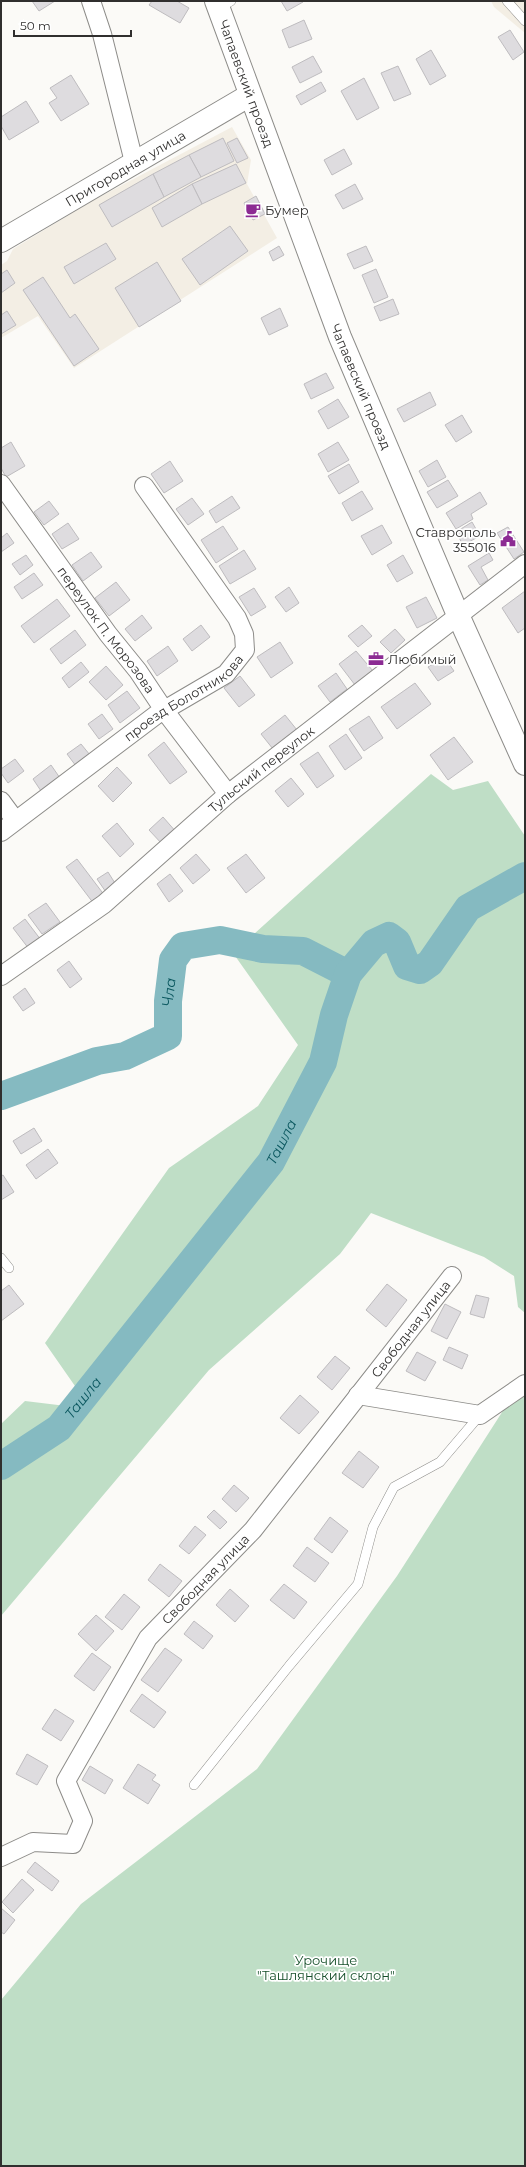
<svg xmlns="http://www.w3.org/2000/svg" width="526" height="2167" font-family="Montserrat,sans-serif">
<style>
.built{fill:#f3eee4}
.green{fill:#bfdec6}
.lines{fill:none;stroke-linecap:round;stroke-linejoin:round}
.river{stroke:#85bac1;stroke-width:28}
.building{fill:#dedcdf;stroke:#bebcbf}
.service-casing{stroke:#8d8c89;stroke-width:10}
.minor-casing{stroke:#8d8c89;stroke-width:20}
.tertiary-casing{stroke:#8d8c89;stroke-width:24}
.primary-casing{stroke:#8d8c89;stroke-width:24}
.service{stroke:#fff;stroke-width:9}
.minor{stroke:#fff;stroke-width:18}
.tertiary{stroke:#fff;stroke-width:22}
.primary{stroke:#fff;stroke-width:22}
.labels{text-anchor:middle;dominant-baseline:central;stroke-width:3.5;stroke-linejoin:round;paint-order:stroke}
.street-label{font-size:13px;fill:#302f2e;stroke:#fff}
.poi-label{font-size:13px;fill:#302f2e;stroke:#fff;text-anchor:start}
.park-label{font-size:13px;fill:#164f2a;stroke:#fff}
.water-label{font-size:14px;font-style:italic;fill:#0a575f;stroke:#fff}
</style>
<rect width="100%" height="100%" fill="#fbfaf7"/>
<g class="built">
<path d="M491,1H525V33L494,7Z"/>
<path d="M232,127L251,160L247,184L277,238L74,368L38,316L1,338V265L7,261L13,249L90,202Z"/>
</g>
<g class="green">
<path d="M431,774L453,790L488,781L525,836V1313L518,1307L514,1276L484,1257L371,1213L340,1254L209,1370L1,1616V1424L25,1401L91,1409L45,1343L169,1168L258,1106L298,1045L233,953Z"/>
<path d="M525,1396V2166H1V2000L81,1904L257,1769L397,1576L506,1406Z"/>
</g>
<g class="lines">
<g class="river">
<path id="s1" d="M1,1096L97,1061L125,1056L168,1036V1001L173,960L183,946L220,940L263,949L303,951L348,974"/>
<path id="s2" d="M1,1466L59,1428L271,1162L323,1062L334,1015L348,974L374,943L389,936L397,942L407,966L420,970L430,963L468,908L525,876"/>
</g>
</g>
<g class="building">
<path d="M32,1H55L39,11Z"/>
<path d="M152,1H177L189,8L180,23L149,5Z"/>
<path d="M281,1H303V2L287,11Z"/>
<path d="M304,20L312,39L289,48L282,30Z"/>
<path d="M510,30L524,52L513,60L498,37Z"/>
<path d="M431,50L446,76L430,85L416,59Z"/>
<path d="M313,56L322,72L300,83L292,67Z"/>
<path d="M398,66L411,94L394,101L381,73Z"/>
<path d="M71,75L89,104L61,121L49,103L57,98L50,88Z"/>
<path d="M364,78L379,108L357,120L341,91Z"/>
<path d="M321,82L326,91L301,105L296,96Z"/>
<path d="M26,101L39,122L9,140L1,126V117Z"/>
<path d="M223,138L234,161L201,177L189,155Z"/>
<path d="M237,138L248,158L237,163L227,143Z"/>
<path d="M344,149L352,164L332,175L324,160Z"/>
<path d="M189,155L201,177L164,197L153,174Z"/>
<path d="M236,164L246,183L202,204L192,184Z"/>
<path d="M153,174L164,197L112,227L99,205Z"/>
<path d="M192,184L202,204L162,227L152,208Z"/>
<path d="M355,184L363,199L343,209L335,195Z"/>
<path d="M256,196L265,214L253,220L244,203Z"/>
<path d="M230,226L248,251L200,285L182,259Z"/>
<path d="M106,243L116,259L74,284L64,267Z"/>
<path d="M279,246L284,255L273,261L269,252Z"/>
<path d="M366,246L373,261L354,269L347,254Z"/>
<path d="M157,262L181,301L139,327L115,288Z"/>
<path d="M376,269L388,297L374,303L362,275Z"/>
<path d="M7,270L15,283L1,293V274Z"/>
<path d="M43,277L70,318L75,314L99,349L74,366L23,290Z"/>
<path d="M393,299L399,314L380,321L374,307Z"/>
<path d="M280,308L288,326L269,335L261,318Z"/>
<path d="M7,311L16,325L1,334V315Z"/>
<path d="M326,373L334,388L311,399L304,384Z"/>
<path d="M430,392L436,405L404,422L397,409Z"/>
<path d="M338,399L349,417L328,429L318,411Z"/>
<path d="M462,415L472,432L456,442L445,425Z"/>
<path d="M11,442L25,466L6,477L1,468V448Z"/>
<path d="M338,442L349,460L328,472L318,454Z"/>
<path d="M437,460L446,477L428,487L419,471Z"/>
<path d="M170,461L183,481L164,493L151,474Z"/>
<path d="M349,464L359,482L339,494L328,476Z"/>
<path d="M448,480L458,496L437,508L427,492Z"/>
<path d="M362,491L373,509L352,521L342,503Z"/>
<path d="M480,492L487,504L471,514L473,519L456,529L446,513Z"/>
<path d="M232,496L240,508L216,523L209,511Z"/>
<path d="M192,498L204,514L188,525L176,509Z"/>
<path d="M49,501L59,514L44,525L34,512Z"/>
<path d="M472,522L480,536L463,545L456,532Z"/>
<path d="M68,523L79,539L62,549L52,534Z"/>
<path d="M382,525L392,543L372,555L361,536Z"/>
<path d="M223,526L238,549L216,563L201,540Z"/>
<path d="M508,527L524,552L514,559L497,533Z"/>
<path d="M7,533L14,543L1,552V538Z"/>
<path d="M244,550L256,569L230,584L219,566Z"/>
<path d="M91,552L102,567L83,581L72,565Z"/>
<path d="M489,553L493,560L481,567L488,580L480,585L468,566Z"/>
<path d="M26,555L33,565L20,575L12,564Z"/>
<path d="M403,555L413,573L397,582L387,565Z"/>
<path d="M34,573L43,585L22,599L14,587Z"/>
<path d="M116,582L130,600L109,616L95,598Z"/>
<path d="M289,587L299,603L286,612L275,597Z"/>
<path d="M254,588L266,607L251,616L239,597Z"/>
<path d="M525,591V628L518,633L502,608Z"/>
<path d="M426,597L437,618L417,628L406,607Z"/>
<path d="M57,599L70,616L34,643L21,626Z"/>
<path d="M142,615L152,628L135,641L125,629Z"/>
<path d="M201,625L210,637L192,651L183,639Z"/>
<path d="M362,625L372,636L358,647L348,636Z"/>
<path d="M395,629L405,640L391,653L380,642Z"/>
<path d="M75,630L86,645L61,664L50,649Z"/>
<path d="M280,642L293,663L271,678L257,657Z"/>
<path d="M168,646L178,661L157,676L147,661Z"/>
<path d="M356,651L373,671L355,685L339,664Z"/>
<path d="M444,657L454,671L438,681L428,667Z"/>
<path d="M81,662L89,672L69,688L62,678Z"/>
<path d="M106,666L123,685L106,700L89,682Z"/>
<path d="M336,673L347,689L330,702L318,686Z"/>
<path d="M240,676L255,695L239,707L224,688Z"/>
<path d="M415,683L431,704L397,729L381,707Z"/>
<path d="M127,691L140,708L120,723L108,705Z"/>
<path d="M102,714L113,729L99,739L88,724Z"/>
<path d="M285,715L297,730L273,749L261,734Z"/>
<path d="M369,716L383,738L364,751L349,729Z"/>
<path d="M346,734L362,758L345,770L329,746Z"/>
<path d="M454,737L473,762L448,780L430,755Z"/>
<path d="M164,742L187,772L170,784L148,755Z"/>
<path d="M81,744L90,755L76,766L67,754Z"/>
<path d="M318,752L334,776L317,788L300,764Z"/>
<path d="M15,759L24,771L8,783L1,773V769Z"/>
<path d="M51,765L60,778L41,791L33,779Z"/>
<path d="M117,767L132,783L113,802L98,786Z"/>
<path d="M291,778L304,794L288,807L275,791Z"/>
<path d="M163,817L177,833L163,845L149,830Z"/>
<path d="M117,823L134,844L120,857L102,836Z"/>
<path d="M196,854L210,870L193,884L180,868Z"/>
<path d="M246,854L265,878L246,893L227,868Z"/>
<path d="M77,859L105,896L94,904L66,867Z"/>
<path d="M108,872L118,888L108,895L97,879Z"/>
<path d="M170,874L183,891L169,902L157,884Z"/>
<path d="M46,903L60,922L42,934L28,915Z"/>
<path d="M25,919L41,940L29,949L13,928Z"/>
<path d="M69,961L82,979L70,988L57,970Z"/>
<path d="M25,988L35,1003L23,1011L13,997Z"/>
<path d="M34,1128L42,1141L21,1154L13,1141Z"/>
<path d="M48,1149L58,1163L36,1179L26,1165Z"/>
<path d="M3,1175L14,1192L1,1200V1176Z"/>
<path d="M387,1284L407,1300L386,1327L366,1310Z"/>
<path d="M9,1285L24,1304L1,1321V1291Z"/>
<path d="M476,1295L489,1298L484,1318L470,1314Z"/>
<path d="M445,1304L461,1312L447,1339L431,1331Z"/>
<path d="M449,1347L468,1355L462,1369L443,1360Z"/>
<path d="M417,1352L436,1362L425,1381L406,1371Z"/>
<path d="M335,1356L350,1368L332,1390L317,1377Z"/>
<path d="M300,1395L319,1412L299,1434L280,1418Z"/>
<path d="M359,1451L379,1467L363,1488L342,1473Z"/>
<path d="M234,1485L249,1498L236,1512L222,1499Z"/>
<path d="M214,1510L227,1522L220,1529L207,1517Z"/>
<path d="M330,1517L348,1531L332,1553L314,1539Z"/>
<path d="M195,1526L206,1535L189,1554L179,1546Z"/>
<path d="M307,1547L329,1563L315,1582L293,1566Z"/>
<path d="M160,1564L182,1581L169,1597L148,1580Z"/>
<path d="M284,1584L307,1602L294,1619L270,1600Z"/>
<path d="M230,1589L249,1606L235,1622L216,1605Z"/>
<path d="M124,1594L140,1607L122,1630L105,1617Z"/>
<path d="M96,1615L114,1631L96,1651L78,1634Z"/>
<path d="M194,1621L213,1636L203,1649L184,1634Z"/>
<path d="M165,1648L182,1660L158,1692L141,1680Z"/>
<path d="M92,1653L111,1667L94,1691L74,1676Z"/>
<path d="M142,1694L166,1712L154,1728L130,1711Z"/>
<path d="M55,1709L74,1721L61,1741L42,1729Z"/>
<path d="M27,1754L48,1766L37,1785L16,1774Z"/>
<path d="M138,1764L156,1775L152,1780L160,1785L148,1804L123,1788Z"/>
<path d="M90,1766L113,1780L105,1794L82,1780Z"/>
<path d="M35,1862L59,1881L52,1891L27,1872Z"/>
<path d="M22,1879L34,1890L13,1913L2,1902Z"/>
<path d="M1,1908L15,1920L4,1934L1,1932Z"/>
</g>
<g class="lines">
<defs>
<g id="service">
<path d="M507,1L525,21"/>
<path d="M219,8L231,1"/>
<path d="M1,1258L9,1268"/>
<path d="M194,1785L289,1666L358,1584L373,1527L394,1487L440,1462L480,1415"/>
</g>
<g id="minor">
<path d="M91,1L102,34L134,162"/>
<path id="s3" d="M1,484L108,634L138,671L164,710L228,794"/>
<path d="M1,801L15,820"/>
<path id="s4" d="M1,832L156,715L226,674L245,650L244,634L237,618L144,486"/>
<path id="s5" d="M1,976L104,904L228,794L525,564"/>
<path d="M358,1395L480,1415L525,1384"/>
<path id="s6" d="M1,1857L33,1842L73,1844L83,1821L66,1781L148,1638L253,1530L452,1276"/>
</g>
<g id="tertiary">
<path id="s7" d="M1,241L250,95"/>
</g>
<g id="primary">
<path id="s8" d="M216,1L340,337L458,615L525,764"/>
</g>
</defs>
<use href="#service" class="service-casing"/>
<use href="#minor" class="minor-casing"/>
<use href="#tertiary" class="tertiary-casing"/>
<use href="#primary" class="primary-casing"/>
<use href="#service" class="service"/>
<use href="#minor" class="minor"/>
<use href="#tertiary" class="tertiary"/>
<use href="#primary" class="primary"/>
</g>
<defs>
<symbol id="cafe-bare" viewBox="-9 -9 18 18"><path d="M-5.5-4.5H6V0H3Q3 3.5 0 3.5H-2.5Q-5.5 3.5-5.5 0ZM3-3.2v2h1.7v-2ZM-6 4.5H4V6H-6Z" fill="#8c2b93" stroke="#fff" stroke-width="2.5" paint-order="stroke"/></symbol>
<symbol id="civic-bare" viewBox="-9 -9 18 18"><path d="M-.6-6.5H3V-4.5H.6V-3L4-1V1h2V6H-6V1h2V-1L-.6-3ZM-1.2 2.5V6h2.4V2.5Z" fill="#8c2b93" stroke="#fff" stroke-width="2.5" paint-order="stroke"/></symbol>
<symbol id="office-bare" viewBox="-9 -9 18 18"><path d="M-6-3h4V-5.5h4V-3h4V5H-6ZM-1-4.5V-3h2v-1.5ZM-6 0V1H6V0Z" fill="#8c2b93" stroke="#fff" stroke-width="2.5" paint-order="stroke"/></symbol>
</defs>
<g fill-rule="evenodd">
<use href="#cafe-bare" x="242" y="199" width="22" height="22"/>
<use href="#civic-bare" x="497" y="528" width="22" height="22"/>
<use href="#office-bare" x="365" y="648" width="22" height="22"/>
</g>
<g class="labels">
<g class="street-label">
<text stroke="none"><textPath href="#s8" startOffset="88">Чапаевский проезд</textPath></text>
<text stroke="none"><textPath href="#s7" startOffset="144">Пригородная улица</textPath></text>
<text stroke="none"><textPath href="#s8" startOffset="412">Чапаевский проезд</textPath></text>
<text stroke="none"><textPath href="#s3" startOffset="180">переулок П. Морозова</textPath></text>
<text stroke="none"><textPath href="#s4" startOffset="227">проезд Болотникова</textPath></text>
<text stroke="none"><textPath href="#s5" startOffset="333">Тульский переулок</textPath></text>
<text stroke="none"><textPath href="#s6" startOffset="715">Свободная улица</textPath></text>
<text stroke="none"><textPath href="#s6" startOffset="391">Свободная улица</textPath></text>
</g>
<g class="poi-label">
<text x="265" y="210">Бумер</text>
<text x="496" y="532" text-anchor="end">Ставрополь<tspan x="496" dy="15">355016</tspan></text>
<text x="388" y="659">Любимый</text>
</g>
<g class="park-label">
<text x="326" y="1960">Урочище<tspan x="326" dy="15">"Ташлянский склон"</tspan></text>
</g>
<g class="water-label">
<text stroke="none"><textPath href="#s1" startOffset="222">Чла</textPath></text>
<text stroke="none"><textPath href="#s2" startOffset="432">Ташла</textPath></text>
<text stroke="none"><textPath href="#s2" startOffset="108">Ташла</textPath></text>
</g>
</g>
<rect width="526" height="2167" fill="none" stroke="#302f2e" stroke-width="4"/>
<path d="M14 30v6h117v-6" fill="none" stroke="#302f2e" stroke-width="2"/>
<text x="20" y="30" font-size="12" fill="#302f2e" stroke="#ffffff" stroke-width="3" paint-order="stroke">50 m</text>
</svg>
